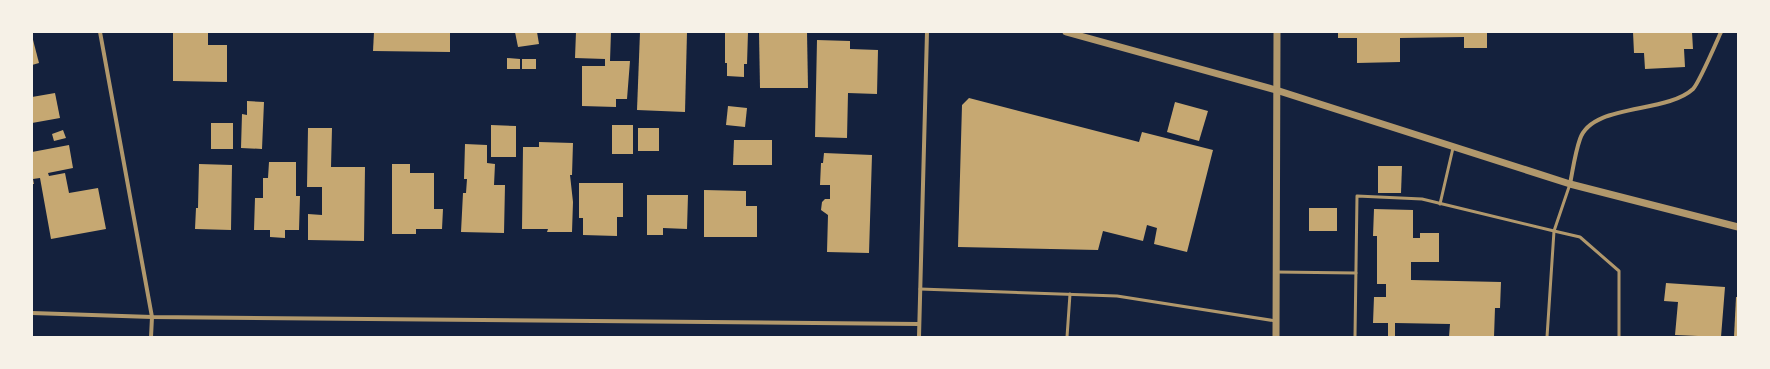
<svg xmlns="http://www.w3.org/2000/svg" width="1770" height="369" font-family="'Source Serif 4',serif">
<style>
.building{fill:#c6a872}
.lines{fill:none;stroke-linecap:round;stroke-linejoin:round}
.service{stroke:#b1986c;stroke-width:3}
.minor{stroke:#b1986c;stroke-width:4}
.tertiary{stroke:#b1986c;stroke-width:7}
</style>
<rect width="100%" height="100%" fill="#14213d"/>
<g class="building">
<path d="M173,32H208V45H227V82L173,81Z"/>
<path d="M374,32H450V52L373,51Z"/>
<path d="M515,32H537L539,44L518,47Z"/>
<path d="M576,32H611L610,61H630L627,99H616V107L582,106V66H605V59L575,58Z"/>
<path d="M640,32H687L685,112L637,110Z"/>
<path d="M725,32H748L747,64H744V77L727,76V63H725Z"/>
<path d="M759,32H807L808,88H760Z"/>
<path d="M1338,32H1487V48H1464V37L1400,38V62L1357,63V38H1338Z"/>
<path d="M1633,32H1692L1693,49H1684L1685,67L1645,69L1644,53H1634Z"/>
<path d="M32,36L39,63L32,65Z"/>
<path d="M817,40L850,41V49L878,50L877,94L848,93L847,138L815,137Z"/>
<path d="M507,58L520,59V69H507Z"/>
<rect x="522" y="59" width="14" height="10"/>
<path d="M55,93L60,118L32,123V97Z"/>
<path d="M969,98L1139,142L1142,132L1213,150L1187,252L1154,244L1157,228L1147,225L1143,241L1103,231L1098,250L958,247L962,105Z"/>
<path d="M247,101L264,102L262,149L241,148L242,114L247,115Z"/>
<path d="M1175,102L1208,111L1199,141L1167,132Z"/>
<path d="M728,106L747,108L745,127L726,125Z"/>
<rect x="211" y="123" width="22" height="26"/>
<path d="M491,125L516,126V157H491Z"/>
<rect x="612" y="125" width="21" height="29"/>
<path d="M308,128H332L331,167H365L364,241L308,240V214L322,215V187H307Z"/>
<rect x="638" y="128" width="21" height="23"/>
<path d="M63,130L66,138L54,141L52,134Z"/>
<path d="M734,140H772V165H733Z"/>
<path d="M539,142L573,143L572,175H570L573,202L572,232H547L548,229H522L523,147H539Z"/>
<path d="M465,144L487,145V163L495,164L494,185H505L504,233L461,232L463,193H466L467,179H464Z"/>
<path d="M69,145L73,168L48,173L49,176L65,173L69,193L98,188L106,229L51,239L40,178L33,179L34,184H32V152Z"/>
<path d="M824,153L872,155L869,253L827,252L828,215L821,210L822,202L825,199H830V185H820L821,163H823Z"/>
<path d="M269,162H296V196H300L299,230H285V238L270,237V230H254L255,198H263V178H268Z"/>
<path d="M199,164L232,165L231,230L195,229L196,208H198Z"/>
<path d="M392,164H410V173H434V209H443L442,229H416V234H392Z"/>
<path d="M1378,166H1402L1401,193H1378Z"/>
<path d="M579,183H623V217H617V236L583,235V218H579Z"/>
<path d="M704,190L746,191V206H757V237H704Z"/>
<path d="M647,195H688L687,229L663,228V235H647Z"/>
<rect x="1309" y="208" width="28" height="23"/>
<path d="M1374,209L1413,210V238H1420V233H1439V262H1411V280L1501,282L1500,308H1495L1494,337H1449L1450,324L1395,323V337H1388V323H1373L1374,297H1386V284H1377V236H1373Z"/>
<path d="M1666,283L1725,287L1721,337L1675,335L1678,302L1664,301Z"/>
<path d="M1736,297H1738V337H1734Z"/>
</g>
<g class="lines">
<g class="service">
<path d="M1570,184L1554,231L1580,237L1619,271V337"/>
<path d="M1440,204L1453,148"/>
<path d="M1276,272L1356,273"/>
<path d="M920,289L1117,296L1276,321"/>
<path d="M1067,337L1070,294"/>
<path d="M1355,337L1357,196L1422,199L1554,231L1547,337"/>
</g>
<g class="minor">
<path d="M100,32L152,317L151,337"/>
<path d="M1570,184C1573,169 1575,153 1580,139C1592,103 1666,114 1693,89C1699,83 1716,43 1721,32"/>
<path d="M32,313L152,317L919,324"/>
<path d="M919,337L927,32"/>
</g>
<g class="tertiary">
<path d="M1066,32L1276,90L1570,184L1738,227"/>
<path d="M1276,337L1277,32"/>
</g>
</g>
<rect width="1770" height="369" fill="none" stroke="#f6f1e7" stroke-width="66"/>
</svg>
